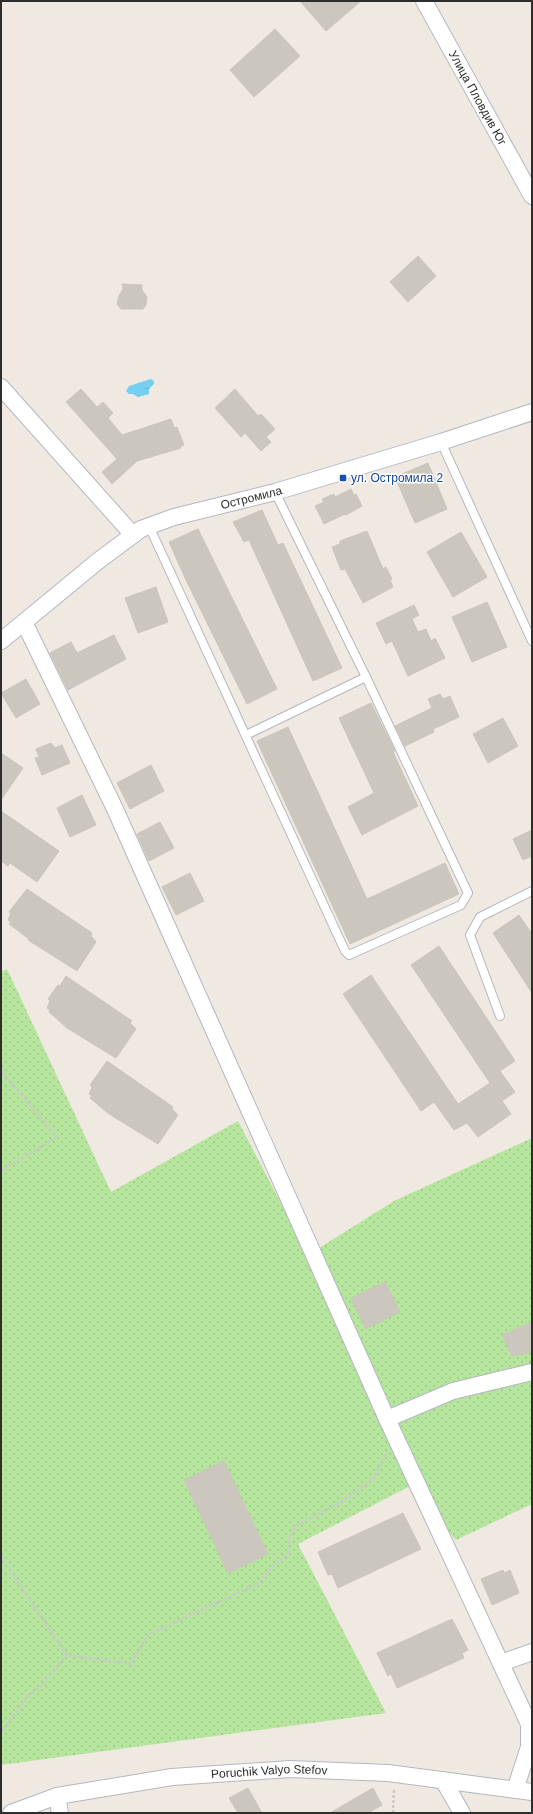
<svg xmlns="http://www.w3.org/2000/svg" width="533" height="1814" font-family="Helvetica,sans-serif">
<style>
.grass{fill:url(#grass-dots)}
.water{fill:url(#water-ripples)}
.building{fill:#cbc7bf;stroke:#cbc5ba}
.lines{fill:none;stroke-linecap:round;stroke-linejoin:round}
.service-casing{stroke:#b4b7c1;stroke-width:10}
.minor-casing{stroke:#b4b7c1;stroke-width:18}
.path{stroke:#c9c9c9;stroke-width:2.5;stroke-dasharray:3 2;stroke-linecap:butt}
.service{stroke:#fff;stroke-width:8}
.minor{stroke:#fff;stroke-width:16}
.transit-dot{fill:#1a4fb4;stroke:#fff;stroke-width:1.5}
.labels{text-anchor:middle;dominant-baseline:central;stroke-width:3;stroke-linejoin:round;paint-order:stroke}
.street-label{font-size:12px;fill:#2e2e2e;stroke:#fff}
.transit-label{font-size:12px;fill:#164399;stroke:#fff;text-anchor:start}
</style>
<defs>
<pattern id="grass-dots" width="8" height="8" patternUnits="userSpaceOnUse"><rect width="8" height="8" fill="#b6e59e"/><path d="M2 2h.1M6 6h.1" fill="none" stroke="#9dc588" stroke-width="1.8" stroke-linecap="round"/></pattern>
<pattern id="water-ripples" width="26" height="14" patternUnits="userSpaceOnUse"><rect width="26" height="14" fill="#75cff0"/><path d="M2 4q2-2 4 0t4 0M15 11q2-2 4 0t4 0" fill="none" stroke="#66b2ce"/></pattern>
</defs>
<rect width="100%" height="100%" fill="#efe9e1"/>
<path class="grass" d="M7,969L111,1192L238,1121L308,1255L394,1201L532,1138V1504L456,1540L410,1486L298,1544L386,1713L1,1765V972Z"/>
<path class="water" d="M151,379L154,381V384L149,389V394L138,397L133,394H129L126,391L129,386Z"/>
<g class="building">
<path d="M300,1H361L326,31Z"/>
<path d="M275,29L300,56L254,97L230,70Z"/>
<path d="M418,256L436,276L408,302L390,282Z"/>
<path d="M122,284L142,285V290L147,297L146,305L143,309H121L117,304L119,296L123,289Z"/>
<path d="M81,389L97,407L103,402L113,413L108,418L122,435L171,419L174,428L177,427L184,445L180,446L181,448L137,461L112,484L102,472L117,459L66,402Z"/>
<path d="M235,389L258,416L261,414L275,429L266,437L271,442L261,451L245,433L241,437L215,408Z"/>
<path d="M428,463L447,509L415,523L395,477Z"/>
<path d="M351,489L354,495L356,494L362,506L346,515L345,514L324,524L315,506L324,502L322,499L334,494L335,497Z"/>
<path d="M262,510L278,545L283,543L342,668L313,681L249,540L244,542L233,522Z"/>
<path d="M198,529L277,689L247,704L187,582L169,542Z"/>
<path d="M367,531L383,569L386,567L392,579L390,580L393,587L363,603L345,569L341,570L332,547L340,544V541Z"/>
<path d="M461,532L487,577L453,597L427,552Z"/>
<path d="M156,587L168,622L138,633L125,598Z"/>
<path d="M487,602L507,647L472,662L452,617Z"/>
<path d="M414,605L419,615L412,619L418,632L426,629L431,641L435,638L445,658L408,676L392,641L386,644L376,623Z"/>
<path d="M114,635L126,659L68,690L50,653L71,642L77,653Z"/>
<path d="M26,679L40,704L16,718L1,693Z"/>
<path d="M440,694L443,699L450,696L459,717L433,729L434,732L405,746L395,726L432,708L428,699Z"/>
<path d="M371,703L395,751L393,752L418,806L362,835L348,807L374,793L339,718Z"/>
<path d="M503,718L518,746L488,763L473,734Z"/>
<path d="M288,727L367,899L445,863L459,894L350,944L257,741Z"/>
<path d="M51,743L55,748L62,745L70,763L42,775L35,758L39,757L36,749Z"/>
<path d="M1,753L23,768L1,800Z"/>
<path d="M151,765L164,791L130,809L117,783Z"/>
<path d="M82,795L96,825L70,837L57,808Z"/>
<path d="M1,811L59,851L37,882L10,863L8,866L1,861Z"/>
<path d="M160,822L174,848L149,861L137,834Z"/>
<path d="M532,830V856L523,860L513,839Z"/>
<path d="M190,873L204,901L176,915L162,887Z"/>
<path d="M27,889L92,933L91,936L96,942L77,971L28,940L29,939L9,924L11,922L8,920L11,913L9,912Z"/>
<path d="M519,915L532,934V993L493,933Z"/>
<path d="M439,946L515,1061L500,1071L515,1092L502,1101L511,1114L478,1137L467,1123L454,1130L434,1102L421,1111L343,994L371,975L458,1104L490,1083L411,965Z"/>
<path d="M66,976L132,1021L130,1023L136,1029L116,1058L67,1028L49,1012L50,1010L47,1008L50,1001L48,999L58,985L60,986Z"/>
<path d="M107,1061L173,1107L172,1109L178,1115L158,1144L109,1114L90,1098L92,1096L89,1094L92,1087L90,1085Z"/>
<path d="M385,1282L400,1312L366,1329L351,1298Z"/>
<path d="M532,1322V1352L512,1356L502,1335Z"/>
<path d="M224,1461L268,1554L228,1573L184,1480Z"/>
<path d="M403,1513L421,1549L338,1588L332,1574L328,1575L318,1552Z"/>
<path d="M503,1570L504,1573L510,1570L519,1593L492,1605L481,1579Z"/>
<path d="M452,1619L468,1650L462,1653L464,1658L397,1688L391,1674L388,1676L377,1653Z"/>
<path d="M248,1788L262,1813H238L229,1798Z"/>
<path d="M373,1788L382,1805L368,1813H330Z"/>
</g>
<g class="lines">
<defs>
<g id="service">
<path d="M441,442L532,641"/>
<path d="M149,526L345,951L349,955L461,905L468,893L366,677L275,492"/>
<path d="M246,735L366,677"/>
<path d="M500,1016L470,935L480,917L532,891"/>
</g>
<g id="minor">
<path id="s1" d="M424,1L532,196"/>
<path d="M1,387L133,535"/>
<path d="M24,622L115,809L387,1419L529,1724V1747L515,1790"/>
<path id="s2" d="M1,641L98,561L141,529L174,517L275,492L441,442L532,412"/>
<path d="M387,1419L453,1391L532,1372"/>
<path d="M501,1663L532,1652"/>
<path d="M443,1780L462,1813"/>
<path d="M57,1796L60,1813"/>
<path id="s3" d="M11,1813L57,1796L172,1777L290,1769L388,1773L532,1792"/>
</g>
</defs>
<use href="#service" class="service-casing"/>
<use href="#minor" class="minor-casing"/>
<g class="path">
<path d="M1,1071L57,1137L1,1171"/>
<path d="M1,1557L67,1655L131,1664L148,1635L259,1583L272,1567L288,1554L290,1537L297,1525L343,1501L374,1478L386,1452"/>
<path d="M1,1733L27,1697L42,1685L67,1655"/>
<path d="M393,1813L394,1788"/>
</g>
<use href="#service" class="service"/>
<use href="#minor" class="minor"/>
</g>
<rect class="transit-dot" x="339" y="474" width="8" height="8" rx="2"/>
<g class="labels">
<g class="street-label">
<text stroke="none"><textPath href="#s1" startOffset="111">Улица Пловдив Юг</textPath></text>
<text stroke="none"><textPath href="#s2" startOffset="294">Остромила</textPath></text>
<text stroke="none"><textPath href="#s3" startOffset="263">Poruchik Valyo Stefov</textPath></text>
</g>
<g class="transit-label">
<text x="351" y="478">ул. Остромила 2</text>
</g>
</g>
<rect width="533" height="1814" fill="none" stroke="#2e2e2e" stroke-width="4"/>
</svg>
